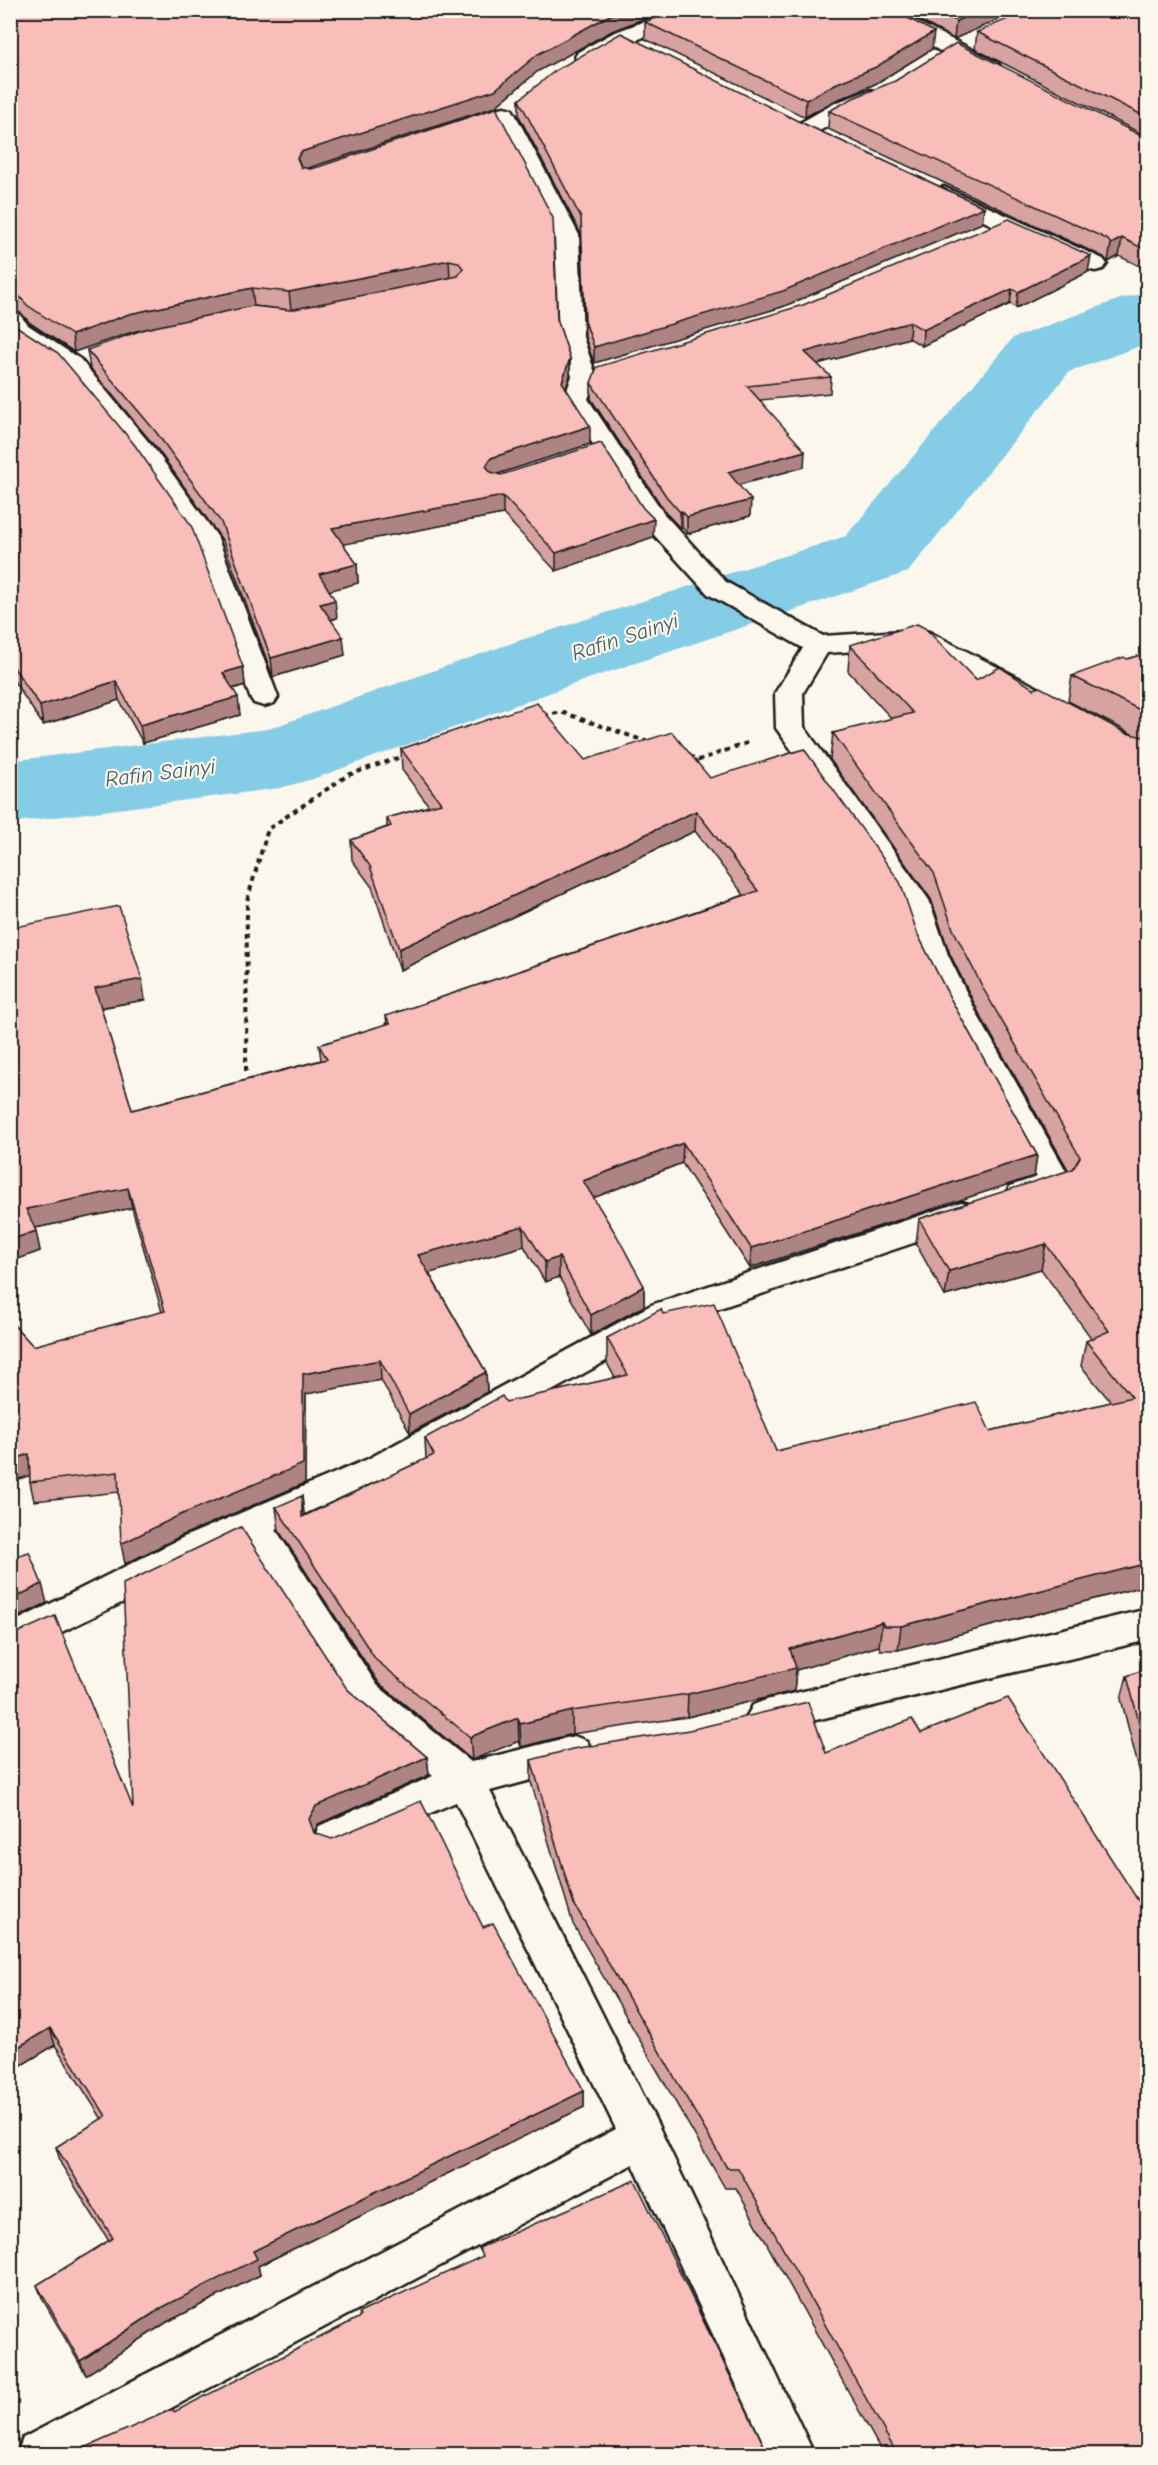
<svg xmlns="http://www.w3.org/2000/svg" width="1158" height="2465" font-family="'Comic Neue',sans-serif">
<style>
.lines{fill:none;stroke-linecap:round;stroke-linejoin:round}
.river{fill:#85cde7;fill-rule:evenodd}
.street-casing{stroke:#1c1c1c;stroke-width:5}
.path{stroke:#1c1c1c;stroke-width:4;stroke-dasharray:5 4.5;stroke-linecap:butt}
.street{fill:#fbf7ec;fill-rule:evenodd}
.wall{fill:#d6a3a0;stroke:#1c1c1c;stroke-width:1.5}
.shaded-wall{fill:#ae8482;stroke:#1c1c1c;stroke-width:1.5}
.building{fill:#f9bdba;stroke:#1c1c1c;stroke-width:1.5}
.labels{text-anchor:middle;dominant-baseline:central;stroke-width:4.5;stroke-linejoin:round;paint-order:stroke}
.water-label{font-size:22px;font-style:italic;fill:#415a63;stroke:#fbf7ec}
</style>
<rect width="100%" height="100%" fill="#fbf7ec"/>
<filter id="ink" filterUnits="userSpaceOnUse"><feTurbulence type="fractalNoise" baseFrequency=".0167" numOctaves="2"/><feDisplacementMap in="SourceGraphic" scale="12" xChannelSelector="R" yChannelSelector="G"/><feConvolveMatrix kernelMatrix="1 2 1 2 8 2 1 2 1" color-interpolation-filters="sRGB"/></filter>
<g filter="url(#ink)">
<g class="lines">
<path class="river" d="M1148,292V343L1069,372L908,572L582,681L313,779L280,788L10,823V761L268,729L518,641L846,536L1013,338L1120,299Z"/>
<defs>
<g id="street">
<path d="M674,10H704L701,14L629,43L594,62L586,63L578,62L575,57L578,52L613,33Z"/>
<path d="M867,10H894L998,63L1001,68L998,73L990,75L982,73L870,14Z"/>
<path d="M870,90L878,92L881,97L878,102L851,113L814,134L806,136L798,134L795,129L798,124L835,103Z"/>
<path d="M504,107L512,109L515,114L579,235L583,337L596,376L588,399L664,514L726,582L823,636L919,630L929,632L1038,688L1042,694L1038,700L1028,703L1018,700L915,647L827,653L803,693L804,727L929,900L948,955L978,1016L1073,1183L1068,1192L1022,1207L1010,1204L1006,1195L1010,1186L1037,1177L948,1016L918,955L900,902L776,728L775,693L803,648L708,594L645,525L564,399L572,376L559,337L555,235L493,114L496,109Z"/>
<path d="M944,187L1103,259L1107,264L1103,269L1095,271L1087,269L936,199L933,194L936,189Z"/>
<path d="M10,312L19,314L28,325L80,359L156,451L217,536L278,697L274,703L264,706L254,703L250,697L195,542L138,461L62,369L10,335Z"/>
<path d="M961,1202L973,1205L977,1214L973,1223L675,1323L392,1479L276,1530L377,1685L471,1762L574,1736L587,1741L593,1753L587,1765L490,1791L657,2123L814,2454H769L633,2164L84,2454H17L23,2438L616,2129L456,1802L333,1855L319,1850L314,1838L319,1826L433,1776L351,1707L245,1543L10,1657V1624L184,1537L368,1459L651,1305Z"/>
<path d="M1148,1609V1640L766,1732L753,1727L747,1716L753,1705L766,1700Z"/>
</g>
</defs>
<use href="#street" class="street-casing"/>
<g class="path">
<path d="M544,716L561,712L648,742"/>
<path d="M689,756L699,760L750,742"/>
<path d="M246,1071L247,901L268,829L348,775L404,756"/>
</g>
<use href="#street" class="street"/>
</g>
<g class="wall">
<path d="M10,10L479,11H485L484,10H666L612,31L538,71L495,107L308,168L557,319L570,358V376L566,388L590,444L497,474L653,537L556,571L503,514L343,544L357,564L358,583L329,590L337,618L331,620L345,655L273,677L223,541L158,450L90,368L87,350L291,310L254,306L132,332L74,352L30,323L21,313L10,311Z"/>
<path d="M900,10H1020L954,39Z"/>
<path d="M1148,10V137L975,49L977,32Z"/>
<path d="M645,22L932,49L875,84L834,101L805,117L645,39Z"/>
<path d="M519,100L798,121L984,207L982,223L782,307L594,363L585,337L581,234L519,116Z"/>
<path d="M829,111L1148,139V270L1119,256L1108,262L1104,257L828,129Z"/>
<path d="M1088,272L1016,308L1010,304L922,346L909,338L817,364L831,377L830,393L760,400L804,467L739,485L750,516L687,534L682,527L680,528L666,513L591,399V383Z"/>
<path d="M10,322L243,667L245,685L233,689L240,715L143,743L119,700L43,725L10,675Z"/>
<path d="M850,645L976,680L1034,689L1126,733L1132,734L1068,701L1072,676L1148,653V1585L898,1650H880L879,1646L796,1670L794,1691L687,1717L572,1734L521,1747L519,1741L472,1760L379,1683L279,1531L276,1507L304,1515L426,1459L425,1438L506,1402L615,1378L607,1363V1338L663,1314L776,1451L990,1431L1111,1402L1081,1366L1086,1341L1092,1339L1041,1269L945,1296L916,1244L919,1219L1069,1171L980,1015L950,954L931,899L831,761L830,759L833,733L892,719L848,671Z"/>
<path d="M401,749L585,760L710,778L918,935L949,996L1037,1155L1034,1176L750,1268L682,1163L593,1198L644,1286V1306L591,1335L559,1277L545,1282L524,1246L429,1273L486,1372L487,1392L410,1433L381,1380L306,1394L305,1483L183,1535L125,1564L119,1492L34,1501L30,1482V1475L10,1482V1321L33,1346L162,1312L132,1208L35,1228L40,1251L10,1262V928L145,1000L101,1008L132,1110L321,1060L319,1045L387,1024L386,1016L744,895L695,831L400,970L372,887L352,860L351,840L387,827V818L429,806L402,770Z"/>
<path d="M10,1636L133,1808L347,1689L427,1757L429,1775L318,1824L314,1832L483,1927L584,2091V2107L258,2266L260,2275L167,2322L86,2375L43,2300L37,2285L109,2241L61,2164L56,2147L102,2119L55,2045L10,2072Z"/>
<path d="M1148,1668V1805L1121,1699L1127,1676Z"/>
<path d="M826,1753L1148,2454H883L736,2188H725L573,1924L531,1782V1760Z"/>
</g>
<g class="shaded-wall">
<path d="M621,10H666L612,31L538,71L495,107L302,170L297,158L301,152L538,54L612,14Z"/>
<path d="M982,10H1020L954,39L956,21Z"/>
<path d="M934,32L932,49L875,84L834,101L805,117L806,100L835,84Z"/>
<path d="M984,207L982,223L782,307L594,363V347Z"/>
<path d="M1122,238L1119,256L1108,262L1111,244Z"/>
<path d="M1091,256L1088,272L1016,308L1018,292Z"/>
<path d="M449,260L450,278L291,310L289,292Z"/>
<path d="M252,288L254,306L132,332L74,352L72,335L129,314Z"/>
<path d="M1012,289L1010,304L922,346L923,330Z"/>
<path d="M910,322L909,338L804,368L805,352Z"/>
<path d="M570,358V376L562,400V382Z"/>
<path d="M590,426V444L491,476L486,466L491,458Z"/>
<path d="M805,451L804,467L727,488L728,472Z"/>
<path d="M503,496V514L334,546L332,528Z"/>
<path d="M751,500L750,516L687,534V517Z"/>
<path d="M682,511V527L680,528V512Z"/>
<path d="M654,519L653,537L556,571V553Z"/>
<path d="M357,564L358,583L321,593L319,574Z"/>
<path d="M335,600L337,618L321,622L320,604Z"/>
<path d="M343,637L345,655L273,677L271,658Z"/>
<path d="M243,667L245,685L225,691L223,673Z"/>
<path d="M116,681L119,700L43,725L40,706Z"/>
<path d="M238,697L240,715L143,743L140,725Z"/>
<path d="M696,811L695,831L400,970L399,949Z"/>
<path d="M142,979L145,1000L98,1008L95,988Z"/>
<path d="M683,1143L682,1163L583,1202V1181Z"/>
<path d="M1037,1155L1034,1176L750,1268L751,1248Z"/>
<path d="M128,1188L132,1208L30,1229L26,1209Z"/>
<path d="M523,1226L524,1246L420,1276L418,1255Z"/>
<path d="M36,1231L40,1251L10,1262V1240Z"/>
<path d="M1046,1244L1041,1269L945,1296L949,1271Z"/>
<path d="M559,1257V1277L545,1282V1262Z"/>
<path d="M644,1286V1306L591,1335V1315Z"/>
<path d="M380,1360L381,1380L306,1394L305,1483L183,1535L125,1564L121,1544L303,1374Z"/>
<path d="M486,1372L487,1392L410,1433L409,1414Z"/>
<path d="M29,1454L34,1474L10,1482V1461Z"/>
<path d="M302,1496L305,1520L302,1517Z"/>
<path d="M1148,1563V1585L898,1650L901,1626Z"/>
<path d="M42,1584L47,1603L10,1621V1600Z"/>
<path d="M882,1622L879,1646L796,1670L794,1691L687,1717L688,1694L790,1649Z"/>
<path d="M572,1711V1734L521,1747L520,1724Z"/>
<path d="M518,1718L519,1741L472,1760L470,1737Z"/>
<path d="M427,1757L429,1775L318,1824L312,1837L309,1819L316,1806Z"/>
<path d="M50,2028L55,2045L10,2072V2052Z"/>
<path d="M584,2091V2107L258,2266L260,2275L167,2322L86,2375L80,2361L163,2307L253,2251Z"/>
</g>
<g class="building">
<path d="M10,10H476L479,11L489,10H621L612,14L538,54L495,90L301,152L297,158L301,167L310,169L318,167L496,108L553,218L557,319L570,358L562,382L590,426L491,458L486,466L491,472L501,475L601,443L643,508L654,519L556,553L503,496L332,528L357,564L319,574L335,600L320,604L343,637L271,658L221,522L156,432L87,350L145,329L252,306L290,310L458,276L463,268L458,262L449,260L289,292L252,288L129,314L72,335L27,305L18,295L10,293Z"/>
<path d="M674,10H893L934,32L876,67L835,84L806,100L645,22Z"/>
<path d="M935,10H982L956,21Z"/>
<path d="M1029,10H1148V118L977,32Z"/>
<path d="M621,33L798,121L984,207L783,291L594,347L585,321L581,218L519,100L556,70Z"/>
<path d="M956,43L1148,139V251L1122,238L1111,244L1107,239L829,111L853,98L895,81Z"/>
<path d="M1009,219L1091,256L1018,292L1012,289L923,330L910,322L805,352L831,377L747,386L805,451L728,472L751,500L687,517L682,511L680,512L666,496L591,383L597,367L803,305Z"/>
<path d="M10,322L58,353L134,444L191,525L243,667L223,673L238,697L140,725L116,681L40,706L10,662Z"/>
<path d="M917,624L925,628L976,680L1000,667L1034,689L1040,687L1126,733L1148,738V1563L901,1626H884L882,1622L790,1649L796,1668L688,1694L572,1711L520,1724L518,1718L470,1737L376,1660L276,1507L302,1496V1517L434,1455L425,1438L502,1396L506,1402L628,1375L607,1338L661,1309L663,1314L714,1303L776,1451L976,1402L990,1431L1132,1397L1086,1341L1109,1331L1046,1244L949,1271L919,1219L1073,1169L1080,1157L984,990L953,929L934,873L833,733L913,713L850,645Z"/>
<path d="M1148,653V714L1072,676L1124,657L1127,659Z"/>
<path d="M537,703L585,760L672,732L710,778L804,749L900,882L918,935L949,996L1037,1155L751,1248L683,1143L583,1181L617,1236L644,1286L591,1315L559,1257L545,1262L523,1226L418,1255L486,1372L409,1414L380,1360L303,1374V1464L180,1515L121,1544L118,1472L30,1482L29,1454L10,1461V1321L33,1346L165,1311L128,1188L26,1209L36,1231L10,1240V928L119,906L142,979L95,988L132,1110L327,1059L319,1045L390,1023L386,1016L758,891L696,811L399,949L370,866L351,840L391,826L387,818L441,803L401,749Z"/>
<path d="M241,1527L347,1689L427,1757L316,1806L309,1819L314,1833L332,1839L421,1801L483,1927L493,1923L584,2091L253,2251L257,2259L163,2307L80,2361L37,2285L113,2238L56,2147L106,2116L50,2028L10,2052V1636L55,1616L133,1808L123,1584Z"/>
<path d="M29,1552L42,1584L10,1600V1558Z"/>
<path d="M1148,1668V1757L1127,1676Z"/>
<path d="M1008,1698L1148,1916V2454H897L738,2168H727L573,1902L531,1760L572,1749L689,1730L808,1702L826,1753L912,1719L921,1733Z"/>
<path d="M635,2180L768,2454H71L173,2409L174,2412L360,2317L359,2313L483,2256L479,2248Z"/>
</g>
</g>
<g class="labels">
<g class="water-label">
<text transform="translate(625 637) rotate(-18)">Rafin Sainyi</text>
<text transform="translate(160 773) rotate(-7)">Rafin Sainyi</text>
</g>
</g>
<rect width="1158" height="2465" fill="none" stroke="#fbf7ec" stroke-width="36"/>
<rect x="18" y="18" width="1122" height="2429" fill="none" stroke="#1c1c1c" stroke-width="2" filter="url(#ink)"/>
</svg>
